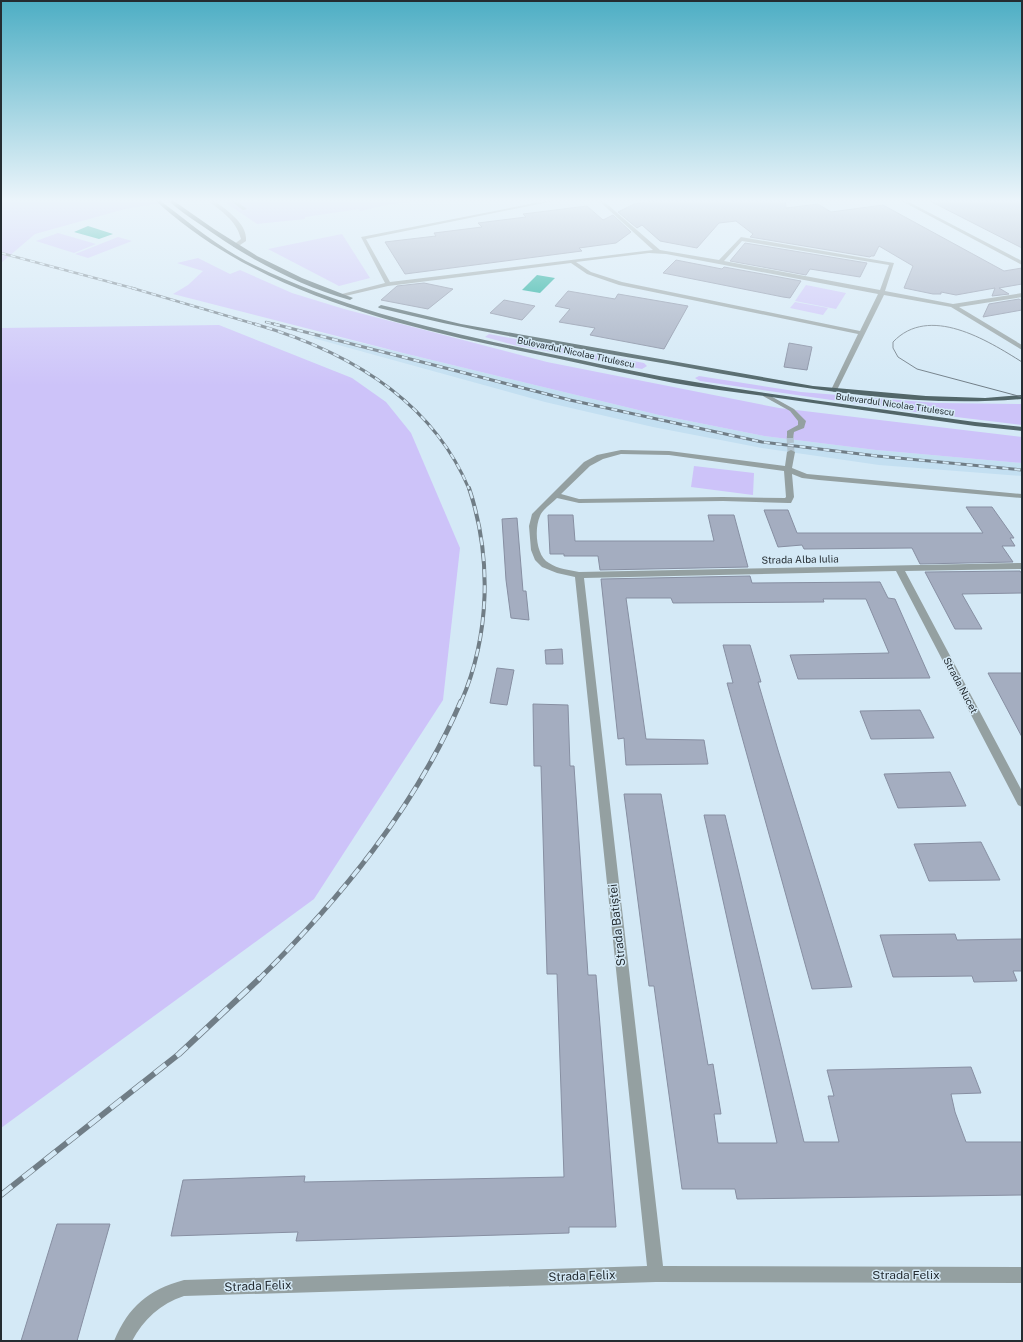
<svg xmlns="http://www.w3.org/2000/svg" width="1023" height="1342" font-family="'Public Sans',sans-serif">
<style>
.built{fill:#c3dff1}
.green{fill:#cdc3f9}
.water{fill:#04a48e}
.building{fill:#a4adc0;stroke:#878fa2}
.lines{fill:none;stroke-linecap:round;stroke-linejoin:round}
.minor-tunnel{stroke:#b1c3cf;stroke-width:7;stroke-dasharray:7 3.5;stroke-linecap:butt}
.minor{fill:#94a0a1;fill-rule:evenodd}
.major{fill:#526669;fill-rule:evenodd}
.tram{stroke:#707d86;stroke-width:1}
.rail-far4-casing{stroke:#707d86;stroke-width:2.5}
.rail-far3-casing{stroke:#707d86;stroke-width:3}
.rail-far2-casing{stroke:#707d86;stroke-width:4}
.rail-far1-casing{stroke:#707d86;stroke-width:5}
.rail-casing{stroke:#707d86;stroke-width:6}
.rail-far4{stroke:#d4e9f6;stroke-width:1.5;stroke-dasharray:5;stroke-linecap:butt}
.rail-far3{stroke:#d4e9f6;stroke-width:2;stroke-dasharray:6;stroke-linecap:butt}
.rail-far2{stroke:#d4e9f6;stroke-width:2.5;stroke-dasharray:8;stroke-linecap:butt}
.rail-far1{stroke:#d4e9f6;stroke-width:3.5;stroke-dasharray:10;stroke-linecap:butt}
.rail{stroke:#d4e9f6;stroke-width:4.5;stroke-dasharray:14;stroke-linecap:butt}
.labels{text-anchor:middle;dominant-baseline:central;stroke-width:3;stroke-linejoin:round;paint-order:stroke}
.far-street-label{font-size:9px;fill:#242c31;stroke:#d4e9f6}
.street-label{font-size:10px;fill:#242c31;stroke:#d4e9f6}
.near-street-label{font-size:12px;fill:#242c31;stroke:#d4e9f6}
</style>
<rect width="100%" height="100%" fill="#d4e9f6"/>
<path class="built" d="M320,333L659,415L764,436L876,450L1022,463V476L879,465L762,448L653,427L545,402L313,338Z"/>
<g class="green">
<path d="M1,199H188L125,209L35,234L1,263Z"/>
<path d="M220,199H428L387,205L360,211L359,209L305,217V219L257,224Z"/>
<path d="M58,233L96,244L74,253L36,241Z"/>
<path d="M342,234L370,278L339,286L268,249Z"/>
<path d="M118,237L132,241L88,258L75,254Z"/>
<path d="M198,258L230,274L240,270L292,293L344,309L547,362L779,408L1022,437V463L876,450L764,436L659,415L403,353L173,294L188,285L203,271L177,263Z"/>
<path d="M806,285L846,293L836,309L795,301Z"/>
<path d="M795,302L828,308L823,315L790,308Z"/>
<path d="M219,325L352,378L386,402L411,433L460,548L443,700L314,899L1,1128V328Z"/>
<path d="M489,334L644,363L647,366L642,369L514,345L485,337Z"/>
<path d="M699,376L801,392L936,403L1022,404V425L915,412L700,381L695,378Z"/>
<path d="M694,466L754,473L753,495L691,487Z"/>
</g>
<g class="water">
<path d="M88,226L113,234L99,239L74,232Z"/>
<path d="M537,275L555,278L540,293L522,290Z"/>
</g>
<g class="building">
<path d="M666,199H785L786,208L818,204L831,212L883,205L1004,271L1022,268V284L999,288L1009,294L992,296L995,288L956,295L941,292V294H933L904,288L913,266L879,246L874,256H871L870,257L750,237L753,234L736,221L719,223L697,248L660,241L642,225L637,228L618,212L634,204Z"/>
<path d="M926,199H1022V248Z"/>
<path d="M587,206L603,220L613,215L631,232L616,243L579,248L582,251L405,274L385,242L436,236L434,233L482,227L478,223L526,217L523,214Z"/>
<path d="M745,243L867,263L860,277L810,269L806,275L730,261Z"/>
<path d="M676,260L722,269L724,267L801,281L790,298L783,297L663,273Z"/>
<path d="M424,283L453,289L428,309L381,300L397,286Z"/>
<path d="M568,291L615,299L618,294L688,306L664,349L590,335L595,328L559,322L570,309L555,306Z"/>
<path d="M1019,299L1022,301V310L983,317L989,304Z"/>
<path d="M504,300L535,306L522,320L490,313Z"/>
<path d="M789,343L812,347L807,370L784,367Z"/>
<path d="M966,507H992L1014,538H1010L1015,546H1002L1013,562L920,564L912,548L804,549L802,545L778,547L764,510H788L797,533H983Z"/>
<path d="M548,515H573L575,541H714L708,515H734L748,567L600,570L598,556H564V554H550Z"/>
<path d="M517,518L523,591H526L529,620L511,618L506,580L502,519Z"/>
<path d="M1020,571L1022,574V593L962,594L982,629H955L925,572Z"/>
<path d="M750,576L752,583L880,582L888,598L895,599L930,678L798,679L790,655L889,653L866,599H823L824,602L673,603L671,598H626L646,739L704,740L708,764L626,765L624,738L618,739L601,579Z"/>
<path d="M723,645H750L761,682H758L778,750L852,987L812,989L727,683H733Z"/>
<path d="M562,649L563,664H546L545,650Z"/>
<path d="M497,668L514,670L507,705L490,703Z"/>
<path d="M988,673H1022V737Z"/>
<path d="M533,704L568,705L570,766H574L588,975H596L616,1227H569V1233L296,1241L298,1232L171,1236L183,1180L305,1176L304,1182L564,1177L557,974H547L541,766H534Z"/>
<path d="M920,710L934,738L871,739L860,711Z"/>
<path d="M950,772L966,806L898,808L884,774Z"/>
<path d="M624,794H661L708,1065L713,1064L721,1114H714L718,1143H777L704,815H725L804,1142H839L828,1096H834L827,1070L971,1067L981,1093L951,1094L955,1112L966,1142H1022V1195L737,1199L735,1189H682L654,986H649Z"/>
<path d="M981,842L1000,880L929,881L914,844Z"/>
<path d="M955,934L957,940L1022,939V971H1013L1017,981L974,982L972,976L893,977L880,935Z"/>
<path d="M57,1224H110L77,1341H21Z"/>
</g>
<g class="lines">
<path class="minor-tunnel" d="M790,436L791,452"/>
<g class="minor">
<path d="M207,199H211C224,208 248,223 246,241L237,247H233V245L241,239C236,219 221,212 207,199Z"/>
<path d="M228,199H233L247,209L243,210Z"/>
<path d="M556,199H563L366,239L390,282L653,250L597,199H601L660,250L719,260L741,237L894,263L885,291L953,304L1022,293V297L959,307L1022,345V350L951,307L884,295L837,390L834,392L831,390L858,334L619,285L587,274L571,263L388,286L341,297L338,295L385,283L361,237ZM742,241L889,265L880,290L724,261ZM649,253L666,254L878,294L860,331L622,282L591,272L576,262Z"/>
<path d="M898,199H903L1022,261V265Z"/>
<path d="M763,394H767L794,409L806,421L804,428L794,432L793,438H787V431L798,425V421L790,411L763,396Z"/>
<path d="M621,450L669,451L785,466L787,452L791,450L795,452L792,468L807,474L1022,494V498L819,480L802,478L792,474L794,497L791,503H788L723,501L579,503L557,498C552,503 542,510 540,516C534,529 536,556 549,563C558,569 569,570 579,572L1022,563V569L905,571L1022,791V807L1018,805L896,571L584,578L663,1266L1022,1267V1283L656,1282L184,1296C160,1304 144,1319 132,1341H114C129,1306 148,1290 184,1280L647,1266L575,577L557,573L542,567L535,560L531,550L529,526L532,514L584,462L597,455ZM621,454L669,455L784,471L786,497L785,498L723,497L579,499L561,494L590,466L603,459Z"/>
</g>
<g class="major">
<path d="M154,199H158C186,220 214,244 246,261C339,309 444,332 546,353C589,361 633,372 677,379C776,396 876,408 975,422L1022,427V431L975,426C909,417 843,407 778,398C743,393 709,389 674,383C635,375 595,367 555,358C416,330 261,299 154,199Z"/>
<path d="M167,199H171L214,229L257,256L302,278L353,298L350,300C296,285 246,257 201,225C189,217 177,209 167,199Z"/>
<path d="M381,305L461,324L813,386L926,396L985,398L1022,395V399C903,409 785,385 668,364C571,347 474,332 379,308L378,307Z"/>
</g>
<path class="tram" d="M1022,362C987,340 929,304 893,342V348L898,357L917,369L1022,397"/>
<defs>
<g id="rail-far4">
<path d="M1,253L136,289"/>
<path d="M132,288L258,325"/>
<path d="M266,322L278,325"/>
</g>
<g id="rail-far3">
<path d="M255,324C344,350 431,398 469,489"/>
<path d="M274,324L570,400L762,442L877,456L1022,470"/>
</g>
<path id="rail-far2" d="M461,702C490,636 492,557 469,488"/>
<path id="rail-far1" d="M258,980C340,899 415,808 461,701"/>
<path id="rail" d="M1,1195L179,1054L259,979"/>
</defs>
<use href="#rail-far4" class="rail-far4-casing"/>
<use href="#rail-far3" class="rail-far3-casing"/>
<use href="#rail-far2" class="rail-far2-casing"/>
<use href="#rail-far1" class="rail-far1-casing"/>
<use href="#rail" class="rail-casing"/>
<use href="#rail-far4" class="rail-far4"/>
<use href="#rail-far3" class="rail-far3"/>
<use href="#rail-far2" class="rail-far2"/>
<use href="#rail-far1" class="rail-far1"/>
<use href="#rail" class="rail"/>
</g>
<linearGradient id="sky" x2="0" y2="1"><stop stop-color="#4daec4"/><stop offset="0.52" stop-color="#ecf5fb"/><stop offset="1" stop-color="#ecf5fb" stop-opacity="0"/></linearGradient>
<rect width="1023" height="386" fill="url(#sky)"/>
<g class="labels">
<g class="far-street-label">
<text transform="translate(576 352) rotate(12)">Bulevardul Nicolae Titulescu</text>
<text transform="translate(895 404) rotate(8)">Bulevardul Nicolae Titulescu</text>
</g>
<g class="street-label">
<text transform="translate(800 559) rotate(-1)">Strada Alba Iulia</text>
<text transform="translate(961 685) rotate(62)">Strada Nucet</text>
</g>
<g class="near-street-label">
<text transform="translate(617 925) rotate(-96)">Strada Batiștei</text>
<text x="906" y="1275">Strada Felix</text>
<text transform="translate(582 1276) rotate(-2)">Strada Felix</text>
<text transform="translate(258 1286) rotate(-2)">Strada Felix</text>
</g>
</g>
<rect width="1023" height="1342" fill="none" stroke="#242c31" stroke-width="4"/>
</svg>
